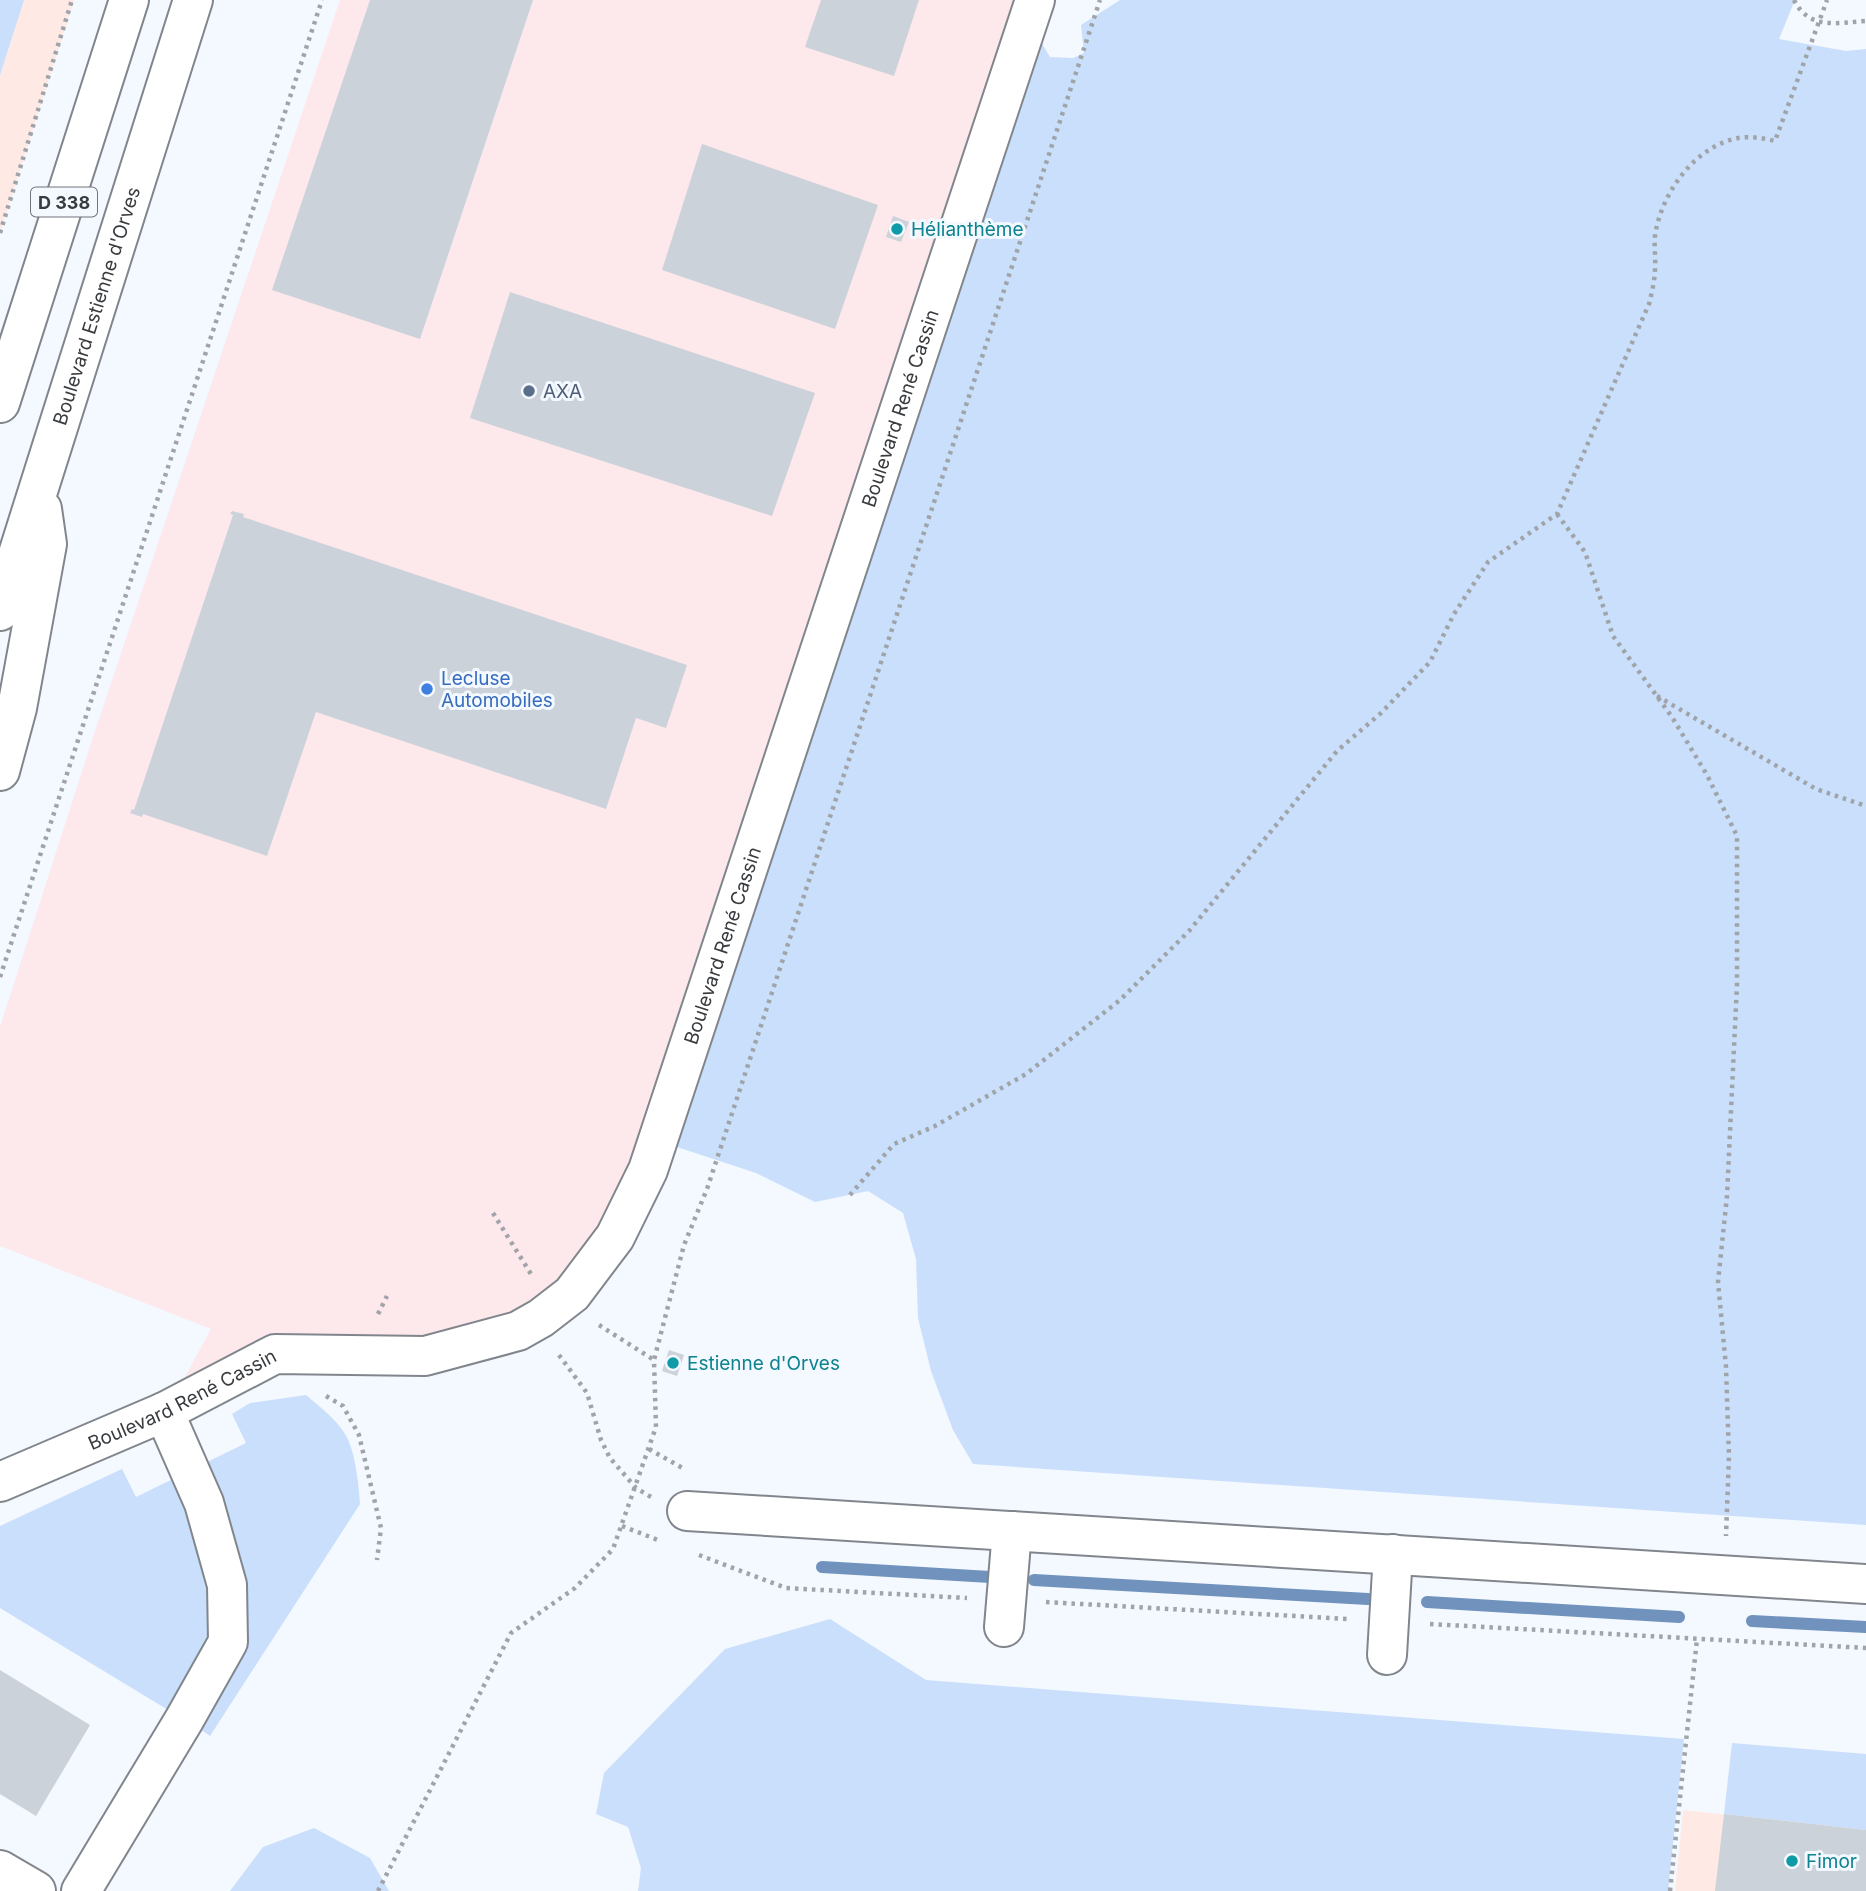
<svg xmlns="http://www.w3.org/2000/svg" width="1866" height="1891" font-family="Inter,sans-serif">
<style>
.commercial{fill:#fde8eb}
.industrial{fill:#fee9e4}
.green{fill:#cadffb}
.lines{fill:none;stroke-linecap:round;stroke-linejoin:round}
.stream{stroke:#7092bd;stroke-width:12}
.building{fill:#ccd2da}
.minor-casing{stroke:#81868d;stroke-width:42}
.major-casing{stroke:#81868d;stroke-width:42}
.path{stroke:#a0a4a9;stroke-width:4.5;stroke-dasharray:3.5 5;stroke-linecap:butt}
.minor{stroke:#fff;stroke-width:38}
.major{stroke:#fff;stroke-width:38}
.culture-dot{fill:#0f9aa8;stroke:#f4f8ff;stroke-width:2.5}
.service-dot{fill:#5c6f8a;stroke:#f4f8ff;stroke-width:2.5}
.shop-dot{fill:#3f7fe0;stroke:#f4f8ff;stroke-width:2.5}
.labels{text-anchor:middle;dominant-baseline:central;stroke-width:6;stroke-linejoin:round;paint-order:stroke}
.shield{fill:#f4f8ff;stroke:#717479;stroke-width:2}
.shield-label{font-size:18px;font-weight:bold;fill:#393c3f}
.culture-label{font-size:19px;fill:#0d838f;stroke:#f4f8ff;text-anchor:start}
.street-label{font-size:19px;fill:#393c3f;stroke:#f4f8ff}
.service-label{font-size:19px;fill:#4e5e75;stroke:#f4f8ff;text-anchor:start}
.shop-label{font-size:19px;fill:#366cbe;stroke:#f4f8ff;text-anchor:start}
</style>
<rect width="100%" height="100%" fill="#f4f8ff"/>
<path class="commercial" d="M340,0H1035L648,1170L518,1331L275,1354L167,1410L211,1329L0,1246V1027L92,740Z"/>
<g class="industrial">
<path d="M0,0H74L0,233Z"/>
<path d="M1683,1810L1866,1830V1891H1675Z"/>
</g>
<g class="green">
<path d="M0,0H24L0,75Z"/>
<path d="M1120,0H1795L1779,39L1846,51L1866,49V1525L973,1464L953,1430L931,1371L918,1318L916,1259L903,1213L868,1191L815,1202L756,1173L671,1145L1041,42L1050,57L1073,58L1084,53L1081,25Z"/>
<path d="M306,1395C320,1407 335,1418 345,1434C355,1449 359,1486 360,1504L210,1736L194,1725L238,1650L201,1465L246,1443L232,1414L250,1403Z"/>
<path d="M122,1469L136,1497L179,1476L214,1586V1639L173,1713L0,1608V1526Z"/>
<path d="M830,1619L926,1680L1684,1739L1668,1891H638L641,1868L628,1827L596,1814L604,1773L725,1649Z"/>
<path d="M1732,1743L1866,1754V1830L1724,1814Z"/>
<path d="M314,1828L370,1858L389,1891H230L263,1847Z"/>
</g>
<g class="lines">
<g class="stream">
<path d="M822,1567L990,1577"/>
<path d="M1034,1580L1368,1599"/>
<path d="M1427,1602L1679,1617"/>
<path d="M1752,1621L1866,1627"/>
</g>
</g>
<g class="building">
<path d="M370,0H533L420,339L272,290Z"/>
<path d="M821,0H919L894,76L805,47Z"/>
<path d="M702,144L878,205L835,329L662,270Z"/>
<path d="M893,216L909,222L901,242L886,237Z"/>
<path d="M510,292L815,393L772,516L470,418Z"/>
<path d="M232,511L244,514L243,517L687,665L666,728L636,718L606,809L316,712L267,856L143,814L142,817L130,813L132,809L134,810L233,515L230,514Z"/>
<path d="M669,1350L684,1355L677,1376L662,1371Z"/>
<path d="M0,1670L90,1725L36,1816L0,1794Z"/>
<path d="M1724,1814L1866,1830V1891H1715Z"/>
</g>
<g class="lines">
<defs>
<g id="minor">
<path id="s1" d="M0,1482L164,1412L275,1354L425,1356L518,1331L541,1318L572,1294L615,1237L648,1170L1035,0"/>
<path d="M687,1511L1866,1584"/>
<path d="M1004,1627L1012,1531"/>
<path d="M1387,1655L1393,1554"/>
<path d="M0,1870L36,1891"/>
<path d="M81,1891L184,1720L228,1642L227,1585L204,1503L164,1412"/>
</g>
<g id="major">
<path d="M0,403L129,0"/>
<path id="s2" d="M0,611L193,0"/>
<path d="M0,771L17,708L47,544L42,509"/>
</g>
</defs>
<use href="#minor" class="minor-casing"/>
<use href="#major" class="major-casing"/>
<g class="path">
<path d="M1794,0C1809,30 1837,23 1866,21"/>
<path d="M0,233L72,0"/>
<path d="M1557,514L1585,552L1613,636L1672,717L1707,775L1737,836V984L1727,1196L1718,1282L1726,1367L1729,1456L1726,1536"/>
<path d="M1657,696L1816,789L1866,806"/>
<path d="M0,977L322,0"/>
<path d="M850,1195L894,1144L935,1126L1026,1074L1120,1000L1189,931L1337,751L1381,713L1430,662L1454,614L1488,562L1557,514L1649,304C1652,292 1655,280 1655,267C1656,255 1653,242 1656,230C1664,190 1696,146 1738,138C1750,136 1763,138 1775,141L1827,0"/>
<path d="M493,1213L531,1274"/>
<path d="M378,1314L387,1296"/>
<path d="M599,1325L654,1360"/>
<path d="M559,1355L587,1393L601,1440L610,1458L636,1488L651,1497"/>
<path d="M326,1396L343,1406L359,1435L381,1528L377,1560"/>
<path d="M649,1449L686,1470"/>
<path d="M622,1526L658,1540"/>
<path d="M699,1555L786,1588L967,1598"/>
<path d="M1046,1602L1348,1619"/>
<path d="M1430,1624L1866,1648"/>
<path d="M378,1891L511,1633L575,1588L613,1549L656,1427L654,1360L684,1245L707,1189L1100,0"/>
<path d="M1670,1891L1697,1639"/>
</g>
<use href="#minor" class="minor"/>
<use href="#major" class="major"/>
</g>
<g class="culture-dot">
<circle cx="897" cy="229" r="7"/>
<circle cx="673" cy="1363" r="7"/>
<circle cx="1792" cy="1861" r="7"/>
</g>
<circle class="service-dot" cx="529" cy="391" r="7"/>
<circle class="shop-dot" cx="427" cy="689" r="7"/>
<g class="labels">
<rect class="shield" x="31" y="187.5" width="66" height="29" rx="5"/>
<g class="shield-label">
<text x="64" y="202">D 338</text>
</g>
<g class="culture-label">
<text x="911" y="229">Hélianthème</text>
<text x="687" y="1363">Estienne d'Orves</text>
<text x="1806" y="1861">Fimor</text>
</g>
<g class="street-label">
<text stroke="none"><textPath href="#s2" startOffset="320">Boulevard Estienne d'Orves</textPath></text>
<text stroke="none"><textPath href="#s1" startOffset="1564">Boulevard René Cassin</textPath></text>
<text stroke="none"><textPath href="#s1" startOffset="998">Boulevard René Cassin</textPath></text>
<text stroke="none"><textPath href="#s1" startOffset="200">Boulevard René Cassin</textPath></text>
</g>
<g class="service-label">
<text x="543" y="391">AXA</text>
</g>
<g class="shop-label">
<text x="441" y="678">Lecluse<tspan x="441" dy="22">Automobiles</tspan></text>
</g>
</g>
</svg>
